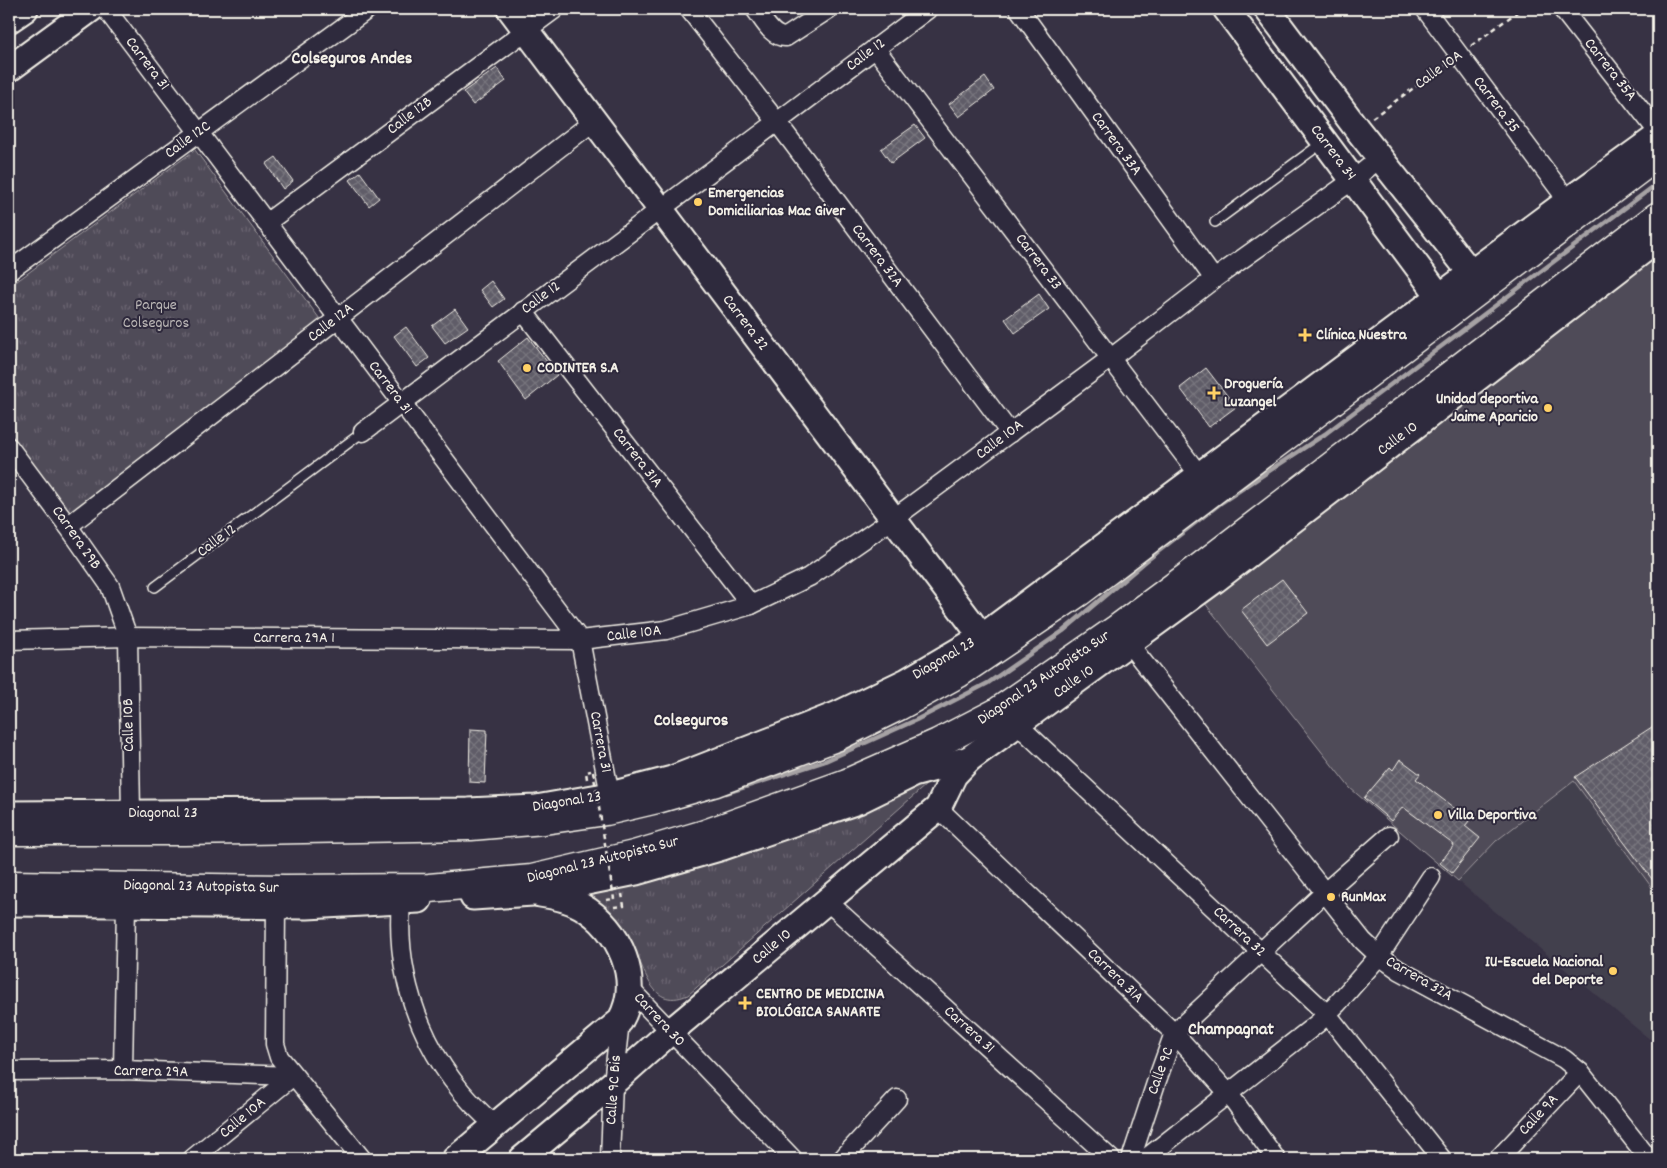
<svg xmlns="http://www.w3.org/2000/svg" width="1667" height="1168" font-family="Dekko,sans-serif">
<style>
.built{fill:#433f4e}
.park{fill:url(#park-tufts);stroke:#a29ea0}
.pitch{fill:#504b59;stroke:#a29ea0}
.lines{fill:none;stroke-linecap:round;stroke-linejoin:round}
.stream{stroke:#a6a2a4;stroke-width:4.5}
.building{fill:url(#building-cross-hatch);stroke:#f4f1e8}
.lane-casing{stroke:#f4f1e8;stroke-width:12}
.street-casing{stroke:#f4f1e8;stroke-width:21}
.secondary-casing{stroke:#f4f1e8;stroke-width:29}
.primary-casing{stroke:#f4f1e8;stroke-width:31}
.path{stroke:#f4f1e8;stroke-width:2.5;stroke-dasharray:5 4;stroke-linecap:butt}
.lane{stroke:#2f2a3d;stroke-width:9}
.street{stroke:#2f2a3d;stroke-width:18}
.secondary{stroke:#2f2a3d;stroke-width:25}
.primary{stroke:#2f2a3d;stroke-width:28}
.path-bridge{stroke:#f4f1e8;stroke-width:2.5;stroke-dasharray:5 4;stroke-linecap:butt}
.poi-dot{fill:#ffd166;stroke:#2f2a3d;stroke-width:2}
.labels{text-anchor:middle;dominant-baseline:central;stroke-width:4;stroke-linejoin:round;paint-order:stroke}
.street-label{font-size:16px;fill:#f4f1e8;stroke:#2f2a3d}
.poi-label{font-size:16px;font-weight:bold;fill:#f4f1e8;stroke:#2f2a3d;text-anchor:start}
.park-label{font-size:16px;fill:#bbb7b6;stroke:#2f2a3d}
.neighbourhood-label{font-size:18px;font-weight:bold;fill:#f4f1e8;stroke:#2f2a3d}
</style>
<defs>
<pattern id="park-tufts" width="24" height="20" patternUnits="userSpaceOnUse" patternTransform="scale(1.25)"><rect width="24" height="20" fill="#504b59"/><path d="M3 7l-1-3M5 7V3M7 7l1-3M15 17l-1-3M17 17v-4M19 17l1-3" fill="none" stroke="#6a6571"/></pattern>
<pattern id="building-cross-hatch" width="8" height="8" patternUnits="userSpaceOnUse" patternTransform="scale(1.25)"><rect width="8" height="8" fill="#5f5c67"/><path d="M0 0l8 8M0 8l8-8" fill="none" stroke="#77747d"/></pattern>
</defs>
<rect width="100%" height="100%" fill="#373244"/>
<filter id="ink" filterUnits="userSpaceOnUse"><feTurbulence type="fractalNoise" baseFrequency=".02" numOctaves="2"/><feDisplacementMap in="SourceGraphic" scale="10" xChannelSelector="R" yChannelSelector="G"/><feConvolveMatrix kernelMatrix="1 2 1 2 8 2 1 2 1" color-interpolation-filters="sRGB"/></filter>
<g filter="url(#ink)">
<path class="built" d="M1574,781L1658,896V1046L1458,881L1496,841Z"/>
<g class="park">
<path d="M195,150L325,326L69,513L9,431V287Z"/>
<path d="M925,779L927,784L688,995C647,1012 646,962 628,940C615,924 593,908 577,893Z"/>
</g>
<path class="pitch" d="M1658,239V896L1574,781L1496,841L1458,881L1350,788L1197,593Z"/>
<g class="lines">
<path class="stream" d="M726,793L825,761L916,720L988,683L1063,631L1146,561L1222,502L1325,434L1658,183"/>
</g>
<g class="building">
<path d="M497,68L506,81L473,105L463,92Z"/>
<path d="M985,77L994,90L959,117L949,104Z"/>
<path d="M915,125L925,138L891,163L881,149Z"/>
<path d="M276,157L293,181L283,189L266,164Z"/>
<path d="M360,172L379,198L369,206L350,180Z"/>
<path d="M491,281L504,299L493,307L480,290Z"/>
<path d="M1039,294L1049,309L1015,333L1005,319Z"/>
<path d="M455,309L468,327L445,343L432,326Z"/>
<path d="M406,327L429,358L417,367L394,336Z"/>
<path d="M528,337L557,375L526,400L498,361Z"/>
<path d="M1206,368L1236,407L1209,427L1180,388Z"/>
<path d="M1282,579L1308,613L1267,644L1241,610Z"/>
<path d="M1658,723V887L1575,777Z"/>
<path d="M470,729L487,730L485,783L469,782Z"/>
<path d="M1400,759L1420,774L1416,779L1470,820L1465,826L1480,838L1452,873L1440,863L1454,845L1403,807L1391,821L1364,798L1390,767L1393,770Z"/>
</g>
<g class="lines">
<defs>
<g id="lane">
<path d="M1215,222L1322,143"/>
<path d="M155,587L363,432"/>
</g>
<g id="street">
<path d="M106,9L580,640L610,795"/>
<path d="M689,9L777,122L1010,433"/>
<path d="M755,9C763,19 772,38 786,37L829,9"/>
<path d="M1019,9L1214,279"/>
<path d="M1425,9L1568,201"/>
<path d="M1562,9L1658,132"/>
<path d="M875,48L1200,476"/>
<path d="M266,223L555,9"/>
<path d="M9,271L368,9"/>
<path d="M523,311L751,605"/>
<path d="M363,432L928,9"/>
<path d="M9,447L68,526L110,586L128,637L131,813"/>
<path d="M68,526L594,121"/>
<path d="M9,640L128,637L580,640L666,630L751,605L809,577L893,519L1111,358L1214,279L1353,180L1380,158"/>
<path d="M1129,644L1363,941L1379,956L1399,970L1564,1059L1580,1072L1649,1159"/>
<path d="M1016,723L1327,1014L1442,1159"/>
<path d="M938,808L1174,1033L1229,1094L1276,1159"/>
<path d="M401,901C394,987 430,1071 495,1125"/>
<path d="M827,901L1111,1159"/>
<path d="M276,904L275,1044L279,1057L362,1159"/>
<path d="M630,989L793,1159"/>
<path d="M123,1070L126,904"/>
<path d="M9,1071L123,1070L293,1076"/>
<path d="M192,1159L293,1076"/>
<path d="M610,1159L613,1083L620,1021"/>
<path d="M842,1159L897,1099"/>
<path d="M1131,1159L1156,1083L1174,1033L1324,893L1389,836"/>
<path d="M1145,1159L1318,1023L1337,1004L1379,956L1431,877"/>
<path d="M1498,1159L1580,1072"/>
</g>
<g id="secondary">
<path d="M510,9L982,637"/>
<path d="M1226,9L1440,297"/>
<path d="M1267,9L1357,129L1471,273"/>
<path d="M9,20L25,9"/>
<path d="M9,69L91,9"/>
<path d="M9,814L468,811L536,808L610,795L672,779L836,715L907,681L982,637L1568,201L1658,136"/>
<path d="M473,897L533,893L636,872L723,847L858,801L913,774L969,759"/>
<path d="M9,903L307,906L419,900"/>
<path d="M455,1159L620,1021C643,981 620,928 581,906C568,899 555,896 540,894"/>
<path d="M522,1159L613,1083L670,1032L938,808L954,775L969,759L1215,580L1658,239"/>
</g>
<g id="primary">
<path d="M9,831H184L471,826L544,820L606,811L657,799L716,782L836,737L899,706L959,673L1079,592L1658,155"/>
<path d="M9,885L285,889L429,888L532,879L634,855L705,834L847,783L938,743L996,713L1117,629L1190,575L1658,216"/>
</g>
</defs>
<use href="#lane" class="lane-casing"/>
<use href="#street" class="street-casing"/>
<use href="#secondary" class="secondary-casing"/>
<use href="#primary" class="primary-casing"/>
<g class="path">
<path d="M1471,46L1521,9"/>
<path d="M1372,118L1447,64"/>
<path d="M587,779L586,772L591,771"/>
<path d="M606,900L614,899"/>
<path d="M614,907L624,906L622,894"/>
</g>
<use href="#lane" class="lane"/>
<use href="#street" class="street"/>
<use href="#secondary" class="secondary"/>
<use href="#primary" class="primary"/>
<path class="path-bridge" d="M593,771L614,899"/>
</g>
</g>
<g class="poi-dot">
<circle cx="698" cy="202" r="5"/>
<path d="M1302.5 327.5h5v5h5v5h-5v5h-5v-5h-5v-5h5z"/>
<circle cx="527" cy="368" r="5"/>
<path d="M1211.5 385.5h5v5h5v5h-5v5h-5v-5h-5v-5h5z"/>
<circle cx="1548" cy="408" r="5"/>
<circle cx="1438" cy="815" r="5"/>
<circle cx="1331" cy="897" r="5"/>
<circle cx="1613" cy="971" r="5"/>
<path d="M742.5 995.5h5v5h5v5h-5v5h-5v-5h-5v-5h5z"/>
</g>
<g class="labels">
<g class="street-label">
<text transform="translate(866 55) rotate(-37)">Calle 12</text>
<text transform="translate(147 64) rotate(53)">Carrera 31</text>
<text transform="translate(1439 70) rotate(-36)">Calle 10A</text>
<text transform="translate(1610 70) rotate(52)">Carrera 35A</text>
<text transform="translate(1496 105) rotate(53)">Carrera 35</text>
<text transform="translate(410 116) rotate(-37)">Calle 12B</text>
<text transform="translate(188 140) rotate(-36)">Calle 12C</text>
<text transform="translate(1116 144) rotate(54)">Carrera 33A</text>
<text transform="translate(1333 153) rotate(53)">Carrera 34</text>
<text transform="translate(877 256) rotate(53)">Carrera 32A</text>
<text transform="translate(1038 262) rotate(53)">Carrera 33</text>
<text transform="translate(541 298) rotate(-37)">Calle 12</text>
<text transform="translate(331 323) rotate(-38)">Calle 12A</text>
<text transform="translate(745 323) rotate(53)">Carrera 32</text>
<text transform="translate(390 388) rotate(53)">Carrera 31</text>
<text transform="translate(1398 439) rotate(-37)">Calle 10</text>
<text transform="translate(1000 440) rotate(-37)">Calle 10A</text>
<text transform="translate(637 458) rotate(52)">Carrera 31A</text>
<text transform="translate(76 538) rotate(55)">Carrera 29B</text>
<text transform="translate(217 541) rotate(-37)">Calle 12</text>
<text transform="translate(634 634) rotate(-7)">Calle 10A</text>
<text x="294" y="638">Carrera 29A 1</text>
<text transform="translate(944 659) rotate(-30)">Diagonal 23</text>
<text transform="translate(1044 678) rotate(-34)">Diagonal 23 Autopista Sur</text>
<text transform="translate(1074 682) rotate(-35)">Calle 10</text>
<text transform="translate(129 725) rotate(-91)">Calle 10B</text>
<text transform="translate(600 742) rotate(79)">Carrera 31</text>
<text transform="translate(567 802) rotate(-9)">Diagonal 23</text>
<text x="163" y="813">Diagonal 23</text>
<text transform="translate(603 860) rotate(-14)">Diagonal 23 Autopista Sur</text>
<text transform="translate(201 887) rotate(1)">Diagonal 23 Autopista Sur</text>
<text transform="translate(1239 932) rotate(43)">Carrera 32</text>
<text transform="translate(772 947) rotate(-40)">Calle 10</text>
<text transform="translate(1115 976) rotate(44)">Carrera 31A</text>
<text transform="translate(1419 979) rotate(30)">Carrera 32A</text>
<text transform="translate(659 1020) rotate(47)">Carrera 30</text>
<text transform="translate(969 1030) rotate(42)">Carrera 31</text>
<text transform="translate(1161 1071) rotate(-70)">Calle 9C</text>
<text transform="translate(151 1072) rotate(1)">Carrera 29A</text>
<text transform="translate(614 1090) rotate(-86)">Calle 9C Bis</text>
<text transform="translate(1539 1115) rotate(-47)">Calle 9A</text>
<text transform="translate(243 1118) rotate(-40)">Calle 10A</text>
</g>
<g class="poi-label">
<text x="708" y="193">Emergencias<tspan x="708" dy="18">Domiciliarias Mac Giver</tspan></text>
<text x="1316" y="335">Clínica Nuestra</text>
<text x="537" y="368">CODINTER S.A</text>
<text x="1224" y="384">Droguería<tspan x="1224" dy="18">Luzangel</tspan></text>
<text x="1538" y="399" text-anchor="end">Unidad deportiva<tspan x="1538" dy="18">Jaime Aparicio</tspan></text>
<text x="1448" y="815">Villa Deportiva</text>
<text x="1341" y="897">RunMax</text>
<text x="1603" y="962" text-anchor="end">IU-Escuela Nacional<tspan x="1603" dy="18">del Deporte</tspan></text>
<text x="756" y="994">CENTRO DE MEDICINA<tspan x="756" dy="18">BIOLÓGICA SANARTE</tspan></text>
</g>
<g class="park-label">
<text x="156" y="305">Parque<tspan x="156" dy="18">Colseguros</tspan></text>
</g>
<g class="neighbourhood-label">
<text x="352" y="59">Colseguros Andes</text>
<text x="691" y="721">Colseguros</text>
<text x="1231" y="1030">Champagnat</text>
</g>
</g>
<rect width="1667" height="1168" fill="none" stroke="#2f2a3d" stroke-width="30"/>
<rect x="15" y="15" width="1637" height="1138" fill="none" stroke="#f4f1e8" stroke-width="2" filter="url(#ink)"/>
</svg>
